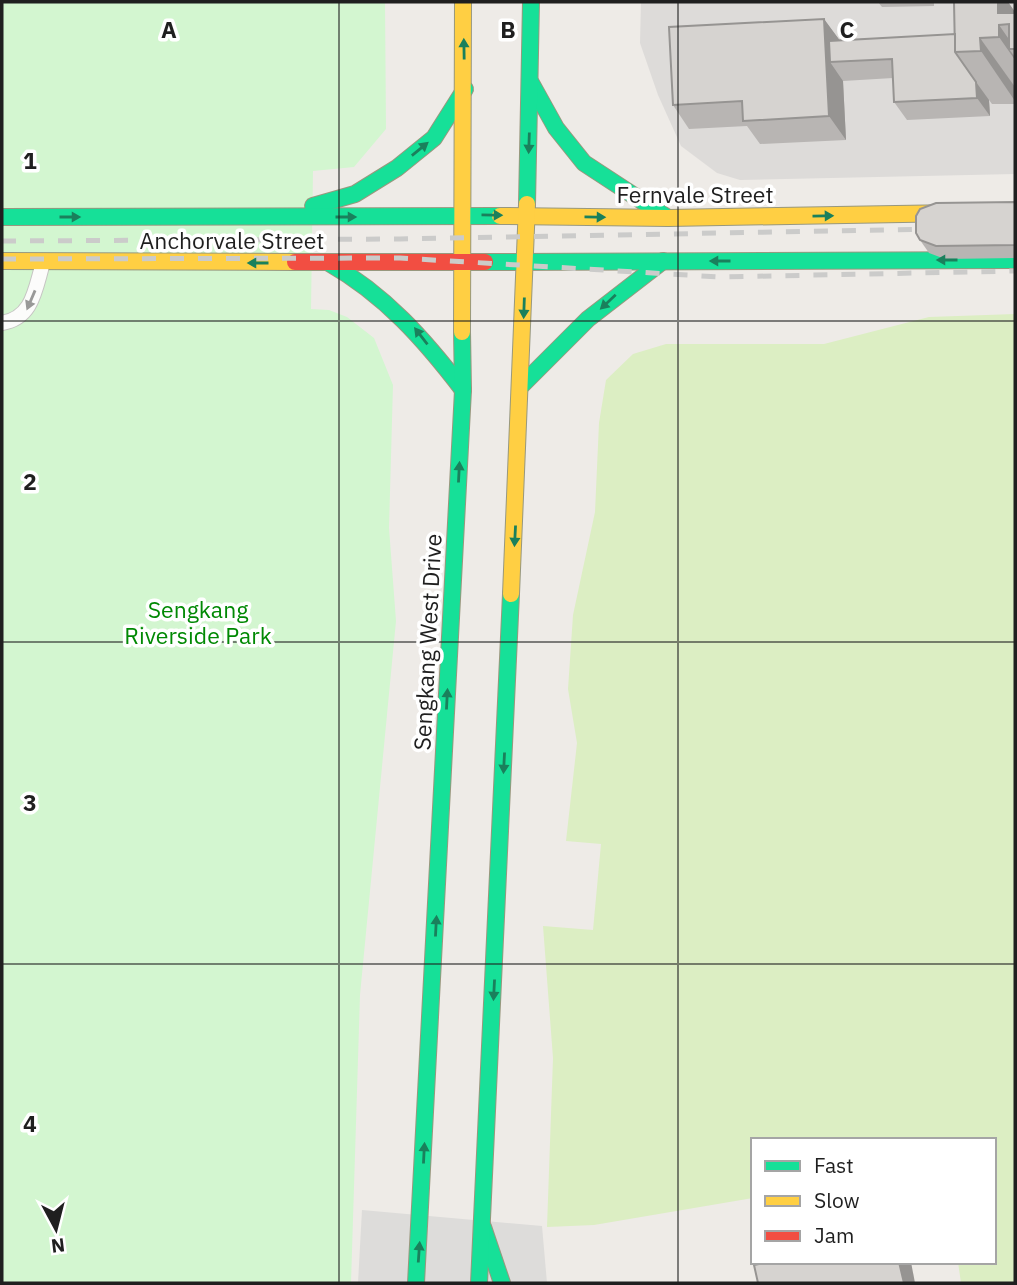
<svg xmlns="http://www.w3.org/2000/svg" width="1017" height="1285" font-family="'IBM Plex Sans',sans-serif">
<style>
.residential{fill:#dddbd9}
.grass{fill:#dceec3}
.park{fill:#d3f6d0}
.pier{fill:#dddcda}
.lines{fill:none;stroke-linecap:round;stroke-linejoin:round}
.lane-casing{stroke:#c6c5c3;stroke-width:16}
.fast-casing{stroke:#98987e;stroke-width:18}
.slow-casing{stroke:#98987e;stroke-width:18}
.jam-casing{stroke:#98987e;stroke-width:18}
.lane{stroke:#fcfcfb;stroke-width:14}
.fast{stroke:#16e098;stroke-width:16}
.slow{stroke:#ffcf43;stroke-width:16}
.jam{stroke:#f24e42;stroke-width:16}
.rail{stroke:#cbcbca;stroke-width:5;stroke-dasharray:14 14;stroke-linecap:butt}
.wall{fill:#b8b5b3}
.shaded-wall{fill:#969492}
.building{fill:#d6d3d0;stroke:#969492;stroke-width:2}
.oneway{fill:#1a805c}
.oneway2{fill:#999998}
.grid{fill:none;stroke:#1f1f1f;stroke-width:2;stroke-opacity:0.55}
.labels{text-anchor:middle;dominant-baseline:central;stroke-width:7;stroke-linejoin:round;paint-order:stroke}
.street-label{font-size:23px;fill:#1f1f1f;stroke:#fff}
.park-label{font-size:23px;fill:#018904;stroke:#fff}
.grid-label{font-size:23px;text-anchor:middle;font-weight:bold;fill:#1f1f1f;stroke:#fff;stroke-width:7;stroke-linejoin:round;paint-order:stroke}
</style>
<rect width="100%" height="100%" fill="#eeebe7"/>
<path class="residential" d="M641,2H1015V174L740,180L717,173L681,146L658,95L640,43Z"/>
<path class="grass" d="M1015,314V1283H961L958,1262H994V1140H753V1198L594,1225L547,1227L553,1058L543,926L593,930L601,844L566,841L577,743L568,689L573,615L595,512L599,423L606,380L633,354L666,344H824L929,317Z"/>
<path class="park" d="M2,2H385L386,129L354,167L313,171L311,309L329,310L347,317L374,338L393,385L389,528L396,621L360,995L351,1283H2Z"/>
<path class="pier" d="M362,1210L542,1226L547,1283H358Z"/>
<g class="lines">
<defs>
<path id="lane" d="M2,323C33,318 35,289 43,263"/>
<g id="fast">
<path d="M531,83L556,128L584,163L668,218"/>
<path d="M527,204L531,2"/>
<path d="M313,206L355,194L397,168L434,138L465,89"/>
<path d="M2,217L500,216"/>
<path d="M485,262L1015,260"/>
<path d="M329,263C385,295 424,339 463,390"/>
<path d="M521,386L588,319L663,261"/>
<path d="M483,1227L502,1283"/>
<path d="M416,1283L463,390L462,332"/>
<path d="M479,1283L511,594"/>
</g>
<g id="slow">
<path d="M500,216L668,218L1015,212"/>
<path d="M2,261L295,262"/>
<path d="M462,332L463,2"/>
<path d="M511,594L527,204"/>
</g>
<path id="jam" d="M295,262H485"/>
</defs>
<use href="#lane" class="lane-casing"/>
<use href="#fast" class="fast-casing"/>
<use href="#slow" class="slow-casing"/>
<use href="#jam" class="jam-casing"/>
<use href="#lane" class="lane"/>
<use href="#fast" class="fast"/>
<use href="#slow" class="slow"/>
<use href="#jam" class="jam"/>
<g class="rail">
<path d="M2,241L400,239L936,229"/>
<path d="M2,259L400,258L720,277L1015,271"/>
</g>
</g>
<g class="wall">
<path d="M878,2H934V6L882,7Z"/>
<path d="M954,2H1008L1015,12V104H992L989,100L990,116L907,120L894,102L893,78L843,81L846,140L760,144L747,126L689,129L673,105L824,19L839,40L955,34Z"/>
<path d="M1015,202V258L945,259L929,253L920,240Z"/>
</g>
<g class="shaded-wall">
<path d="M992,2H1008L1015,12V34L1009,24L998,13Z"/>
<path d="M824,19L841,42L830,62L843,81L846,140L829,116Z"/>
<path d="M999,25L1015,48L1009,49L1015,57V60L999,37Z"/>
<path d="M980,38L1015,87V101L981,51Z"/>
<path d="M976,82L989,100L990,116L977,98Z"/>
<path d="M899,1262H911L915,1283H904Z"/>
</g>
<g class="building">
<path d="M954,2H998V13H1015V49H1009V24L999,25V37L980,38L981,51L955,52Z"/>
<path d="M824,19L829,116L743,121L742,101L673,105L669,27Z"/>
<path d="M955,34V52L976,82L977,98L894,102L892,59L830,62L829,41Z"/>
<path d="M1015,202V245L936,246L920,240L916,233V216L920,209L936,203Z"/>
<path d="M769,1262H899L904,1283H758L754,1265Z"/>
</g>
<defs><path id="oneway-solid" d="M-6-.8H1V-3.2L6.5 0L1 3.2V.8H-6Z" transform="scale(1.75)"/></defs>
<g class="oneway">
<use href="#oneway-solid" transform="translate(464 49) rotate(-91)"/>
<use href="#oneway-solid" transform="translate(529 143) rotate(92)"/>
<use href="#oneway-solid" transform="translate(420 149) rotate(-39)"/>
<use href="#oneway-solid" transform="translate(492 215) rotate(1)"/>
<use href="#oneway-solid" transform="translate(823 216) rotate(-1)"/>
<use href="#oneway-solid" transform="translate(70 217)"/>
<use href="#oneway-solid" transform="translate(346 217)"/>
<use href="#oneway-solid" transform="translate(595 217) rotate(1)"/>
<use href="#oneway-solid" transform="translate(947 260) rotate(180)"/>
<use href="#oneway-solid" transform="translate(720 261) rotate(180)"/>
<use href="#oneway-solid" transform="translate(258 263) rotate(-180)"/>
<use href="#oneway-solid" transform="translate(608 302) rotate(137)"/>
<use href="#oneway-solid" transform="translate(524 308) rotate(92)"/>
<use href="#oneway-solid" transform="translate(421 336) rotate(-128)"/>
<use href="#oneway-solid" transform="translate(459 472) rotate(-87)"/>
<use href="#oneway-solid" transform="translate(515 536) rotate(93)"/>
<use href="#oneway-solid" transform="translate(447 699) rotate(-87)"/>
<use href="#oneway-solid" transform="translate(504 763) rotate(93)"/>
<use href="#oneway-solid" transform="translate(436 926) rotate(-87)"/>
<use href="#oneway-solid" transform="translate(494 990) rotate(93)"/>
<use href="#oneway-solid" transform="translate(424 1153) rotate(-87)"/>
<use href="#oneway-solid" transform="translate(419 1252) rotate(-86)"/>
</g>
<use class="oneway2" href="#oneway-solid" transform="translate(31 300) rotate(113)"/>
<path class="grid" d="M339,2V1283M678,2V1283M2,321H1015M2,642H1015M2,964H1015"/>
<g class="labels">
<g class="street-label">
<text x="695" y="194">Fernvale Street</text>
<text x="232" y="240">Anchorvale Street</text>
<text transform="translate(427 642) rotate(-87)">Sengkang West Drive</text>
</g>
<g class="park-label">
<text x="198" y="609">Sengkang<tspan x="198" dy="26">Riverside Park</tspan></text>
</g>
</g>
<g class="grid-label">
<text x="169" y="38">A</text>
<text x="508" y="38">B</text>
<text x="847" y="38">C</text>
<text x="30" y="169">1</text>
<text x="30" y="490">2</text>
<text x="30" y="811">3</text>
<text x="30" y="1132">4</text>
</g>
<rect width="1017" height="1285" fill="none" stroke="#1f1f1f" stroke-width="7"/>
<rect x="751" y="1138" width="245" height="126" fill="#ffffff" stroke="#a5a5a5" stroke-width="2"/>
<rect x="765" y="1161" width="35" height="10" fill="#16e098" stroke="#a5a5a5" stroke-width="2"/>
<text x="814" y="1173" font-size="21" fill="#1f1f1f">Fast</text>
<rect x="765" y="1196" width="35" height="10" fill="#ffcf43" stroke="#a5a5a5" stroke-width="2"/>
<text x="814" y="1208" font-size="21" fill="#1f1f1f">Slow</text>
<rect x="765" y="1231" width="35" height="10" fill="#f24e42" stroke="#a5a5a5" stroke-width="2"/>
<text x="814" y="1243" font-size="21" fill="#1f1f1f">Jam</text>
<g transform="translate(56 1229) rotate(173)" stroke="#ffffff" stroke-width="5" paint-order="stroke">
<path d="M0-5L12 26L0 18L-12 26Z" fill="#1f1f1f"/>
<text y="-10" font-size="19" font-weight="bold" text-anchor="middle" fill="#1f1f1f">N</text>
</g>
</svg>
